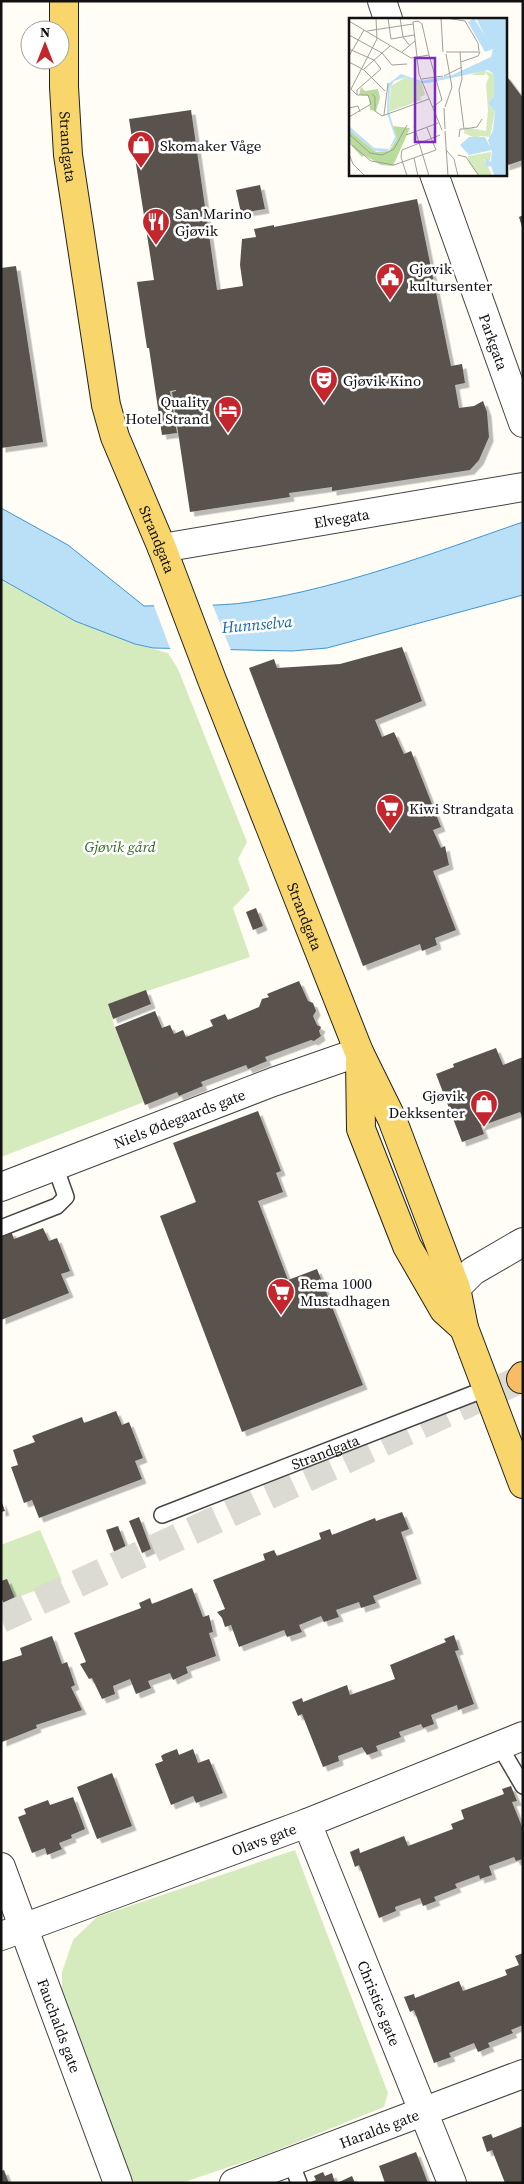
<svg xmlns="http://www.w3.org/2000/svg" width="524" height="2184" font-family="'Source Serif 4',serif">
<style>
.green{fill:#d5ebbd}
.water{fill:#b9e0f7;stroke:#3f96cf}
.pier{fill:#fffdf5}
.building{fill:#5a524d;filter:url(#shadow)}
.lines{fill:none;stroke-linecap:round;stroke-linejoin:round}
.trunk-tunnel{stroke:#dbdad3;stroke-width:28;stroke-dasharray:28 14;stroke-linecap:butt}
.service-casing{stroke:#444;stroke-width:18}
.minor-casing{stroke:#444;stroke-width:30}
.primary-casing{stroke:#222;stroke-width:30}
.trunk-casing{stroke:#222;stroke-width:30}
.service{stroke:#fff;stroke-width:15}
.minor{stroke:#fff;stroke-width:28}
.primary{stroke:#f9d66b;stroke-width:28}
.trunk{stroke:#f7bc64;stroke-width:28}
.labels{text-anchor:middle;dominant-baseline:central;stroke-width:5;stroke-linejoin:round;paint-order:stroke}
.poi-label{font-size:15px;fill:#111;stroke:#fff;text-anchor:start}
.street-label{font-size:15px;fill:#111;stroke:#fff}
.park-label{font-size:15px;font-style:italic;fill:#2f6b1f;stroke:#fff}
.water-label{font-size:16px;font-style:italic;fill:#1768a6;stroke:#fff}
.inset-road{fill:none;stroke:#a09f9a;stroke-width:1}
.view{fill:#7b2cbf;fill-opacity:0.15;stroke:#7b2cbf;stroke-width:2.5}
.inset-edge{fill:none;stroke:#111;stroke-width:2.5}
</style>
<defs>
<filter id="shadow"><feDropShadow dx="4.5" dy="4.5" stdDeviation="0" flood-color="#0004"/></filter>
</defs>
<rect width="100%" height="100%" fill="#fffdf5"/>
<g class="green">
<path d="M1,579L75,621L135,644L168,653L178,669L247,842L238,859L250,890L233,908L250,957L108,1004L115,1028L144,1102L1,1157Z"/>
<path d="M40,1530L62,1581L7,1601L1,1589V1545Z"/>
<path d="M295,1850L388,2093L384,2107L265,2155L181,2183H139L129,2180L62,2002V1972L73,1940L97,1917Z"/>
</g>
<path class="water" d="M1,508L68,545L144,606C178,605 218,607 250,602C344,587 433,553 523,522V595L327,648L292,651L153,648L135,644L75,621L1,579Z"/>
<path class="pier" d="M211,601L232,653L171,651L153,603Z"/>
<g class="building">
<path d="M505,74L523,98V160L505,166Z"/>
<path d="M191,110L217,290L243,286L240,265L242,239L256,237L254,229L274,225V227L417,199L451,366L462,364L465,383L455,385L459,408L474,406L483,401L487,412L489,437L479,460L470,470L332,491V487L289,493L290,497L190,512L172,392L176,391V390L170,391L177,433L162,435L149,348H147L137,282L154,280L129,119Z"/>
<path d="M260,185L265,209L241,213L236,190Z"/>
<path d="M523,215V227H522L519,217Z"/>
<path d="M16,266L43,442L1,448V268Z"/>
<path d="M402,647L422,701L375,720L382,737L394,732L404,754L411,751L441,827L433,830L441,848L445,846L449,865L433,871L456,930L435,938L437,945L422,951L420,944L363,966L249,668L274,659L277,668L340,664Z"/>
<path d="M256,908L263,926L253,930L246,912Z"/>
<path d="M299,981L308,1001L313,1003L316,1011L313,1016L317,1025L321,1027L319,1031L321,1036L314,1041L311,1040L265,1057L267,1061L248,1069L246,1065L201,1082L203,1086L179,1096L177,1092L145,1105L115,1027L155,1011L162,1028L170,1025L174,1034L183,1030L186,1037L213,1026L210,1020L225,1014L228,1020L259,1007L262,999L269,997L267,994Z"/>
<path d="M146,990L151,1004L113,1019L108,1004Z"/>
<path d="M496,1048L503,1065L523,1057V1118L520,1112L481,1126L484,1134L462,1142L436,1074L454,1067L453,1064Z"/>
<path d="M258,1111L281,1171L276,1173L283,1192L258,1201L288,1280L317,1269L363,1385L242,1432L160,1216L196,1202L173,1143Z"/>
<path d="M43,1228L49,1241L57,1238L70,1271L61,1274L69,1293L1,1320V1235L11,1231L14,1239Z"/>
<path d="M116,1411L122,1425L129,1422L143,1458L135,1461L142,1479L39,1518L32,1500L24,1503L11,1467L18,1465L13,1450L35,1442L32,1436L82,1417L84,1423Z"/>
<path d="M1,1500L5,1511L1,1512Z"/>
<path d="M402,1512L409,1529L401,1532L417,1579L373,1596L376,1603L361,1608L359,1602L336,1610L339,1617L324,1622L321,1616L299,1625L302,1632L287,1637L284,1630L239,1647L231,1625L225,1627L222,1618L217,1612L225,1609L213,1580L265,1560L263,1554L274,1550L277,1556L321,1539L319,1533L330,1529L332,1535L375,1518L376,1521Z"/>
<path d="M139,1517L151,1549L142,1553L129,1521Z"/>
<path d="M118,1526L130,1558L118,1562L106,1530Z"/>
<path d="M7,1579L17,1603L5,1607L1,1597V1581Z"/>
<path d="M192,1588L203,1617L209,1615L213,1632L209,1633L216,1656L186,1667L188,1673L173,1680L170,1673L148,1681L151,1688L136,1694L130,1679L113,1686L115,1694L102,1699L92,1678L89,1679L80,1664L86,1662L74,1633L141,1608L139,1603L150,1598L152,1604Z"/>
<path d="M454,1635L459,1650L455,1651L474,1704L458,1710L457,1705L431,1715L434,1724L423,1728L421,1724L399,1732L401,1737L376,1746L378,1751L367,1755L362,1747L338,1756L339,1761L323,1767L302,1714L298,1716L292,1702L302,1698L303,1702L347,1685L350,1695L395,1679L390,1665L446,1642L444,1639Z"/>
<path d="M52,1636L62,1664L67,1662L75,1685L71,1687L82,1710L36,1725L37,1728L2,1742L1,1662L22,1655L20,1648Z"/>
<path d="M177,1749L179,1755L193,1749L198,1763L209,1759L223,1793L196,1803L193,1796L171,1805L155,1764L163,1761L161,1756L164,1754Z"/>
<path d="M112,1773L132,1826L97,1839L77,1787Z"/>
<path d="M511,1786L517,1801L512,1802L523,1829V1859L516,1861L514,1857L489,1866L492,1875L480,1879L479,1875L455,1884L457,1888L434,1897L436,1901L423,1906L420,1898L395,1907L396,1911L379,1918L359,1865L355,1867L350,1852L359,1848L360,1853L404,1836L408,1846L453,1829L451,1824L464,1819L461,1810L504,1794L502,1789Z"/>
<path d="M73,1797L85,1829L71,1835L72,1838L59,1843L62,1849L47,1855L45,1848L32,1853L18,1817L26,1814L24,1809L48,1800L50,1805Z"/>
<path d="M523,1953V2025L511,2030L513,2033L488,2043L490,2047L478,2052L474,2043L449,2053L451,2057L434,2063L414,2010L410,2012L404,1997L414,1994L415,1998L459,1981L463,1991L507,1975L505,1970L519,1965L515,1956Z"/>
<path d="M523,2126V2183H505L492,2150L487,2152L482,2137L491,2134L493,2138Z"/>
<path d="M416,2152L428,2183H385L379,2166Z"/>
<path d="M4,2170L9,2183H1V2171Z"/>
<path d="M323,2172L325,2176L332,2173L335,2183H308L316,2180L314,2176Z"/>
<path d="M352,2176L355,2183H337Z"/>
</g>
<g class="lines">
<path class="trunk-tunnel" d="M1,1619L521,1379"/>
<defs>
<g id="service">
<path d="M1,1228L57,1206L66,1197L55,1166"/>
<path id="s1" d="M162,1515L488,1388"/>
<path d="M499,1745L523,1786"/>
<path d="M291,2162L299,2183"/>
</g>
<g id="minor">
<path d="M382,1L388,19"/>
<path id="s2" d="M434,174L523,423"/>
<path id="s3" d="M162,548L523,487"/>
<path id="s4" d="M1,1187L273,1082L359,1052"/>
<path d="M456,1288L473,1271L523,1242"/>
<path id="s5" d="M307,1823L452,2183"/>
<path id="s6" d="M1,1867L118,2183"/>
<path id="s7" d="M1,1936L307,1823L523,1736"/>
<path id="s8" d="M234,2183L523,2074"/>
</g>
<g id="primary">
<path id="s9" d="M64,1V87L68,155L106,405L115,437L162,548L212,680L359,1052L392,1119L456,1288L464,1328L523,1484"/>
<path d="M360,1061L361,1129L407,1246L444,1310L464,1328"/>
</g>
<path id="trunk" d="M521,1379L523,1376"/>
</defs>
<use href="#service" class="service-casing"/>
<use href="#minor" class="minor-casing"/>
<use href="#primary" class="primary-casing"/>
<use href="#trunk" class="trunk-casing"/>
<use href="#service" class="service"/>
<use href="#minor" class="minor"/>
<use href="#primary" class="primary"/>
<use href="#trunk" class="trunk"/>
</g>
<defs>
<symbol id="shop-pin" viewBox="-11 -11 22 30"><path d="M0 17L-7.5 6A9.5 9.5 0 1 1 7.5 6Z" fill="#c4262e" stroke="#fff"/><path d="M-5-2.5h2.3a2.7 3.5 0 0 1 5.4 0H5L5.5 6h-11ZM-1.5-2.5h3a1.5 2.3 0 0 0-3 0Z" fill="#fff"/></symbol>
<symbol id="restaurant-pin" viewBox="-11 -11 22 30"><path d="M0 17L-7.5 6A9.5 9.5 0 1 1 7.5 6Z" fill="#c4262e" stroke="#fff"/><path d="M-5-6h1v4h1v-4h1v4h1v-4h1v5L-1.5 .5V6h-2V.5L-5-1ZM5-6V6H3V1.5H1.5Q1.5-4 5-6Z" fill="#fff"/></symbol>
<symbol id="civic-pin" viewBox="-11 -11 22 30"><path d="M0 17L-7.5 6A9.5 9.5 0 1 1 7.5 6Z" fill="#c4262e" stroke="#fff"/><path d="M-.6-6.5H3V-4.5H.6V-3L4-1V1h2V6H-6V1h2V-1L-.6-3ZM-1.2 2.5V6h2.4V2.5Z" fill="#fff"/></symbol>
<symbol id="theatre-pin" viewBox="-11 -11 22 30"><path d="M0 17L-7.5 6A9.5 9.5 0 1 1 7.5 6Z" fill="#c4262e" stroke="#fff"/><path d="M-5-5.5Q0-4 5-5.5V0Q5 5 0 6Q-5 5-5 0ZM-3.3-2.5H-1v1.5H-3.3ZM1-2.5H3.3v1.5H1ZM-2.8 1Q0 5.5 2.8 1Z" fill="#fff"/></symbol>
<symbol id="hotel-pin" viewBox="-11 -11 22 30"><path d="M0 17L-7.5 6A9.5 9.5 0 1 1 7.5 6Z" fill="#c4262e" stroke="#fff"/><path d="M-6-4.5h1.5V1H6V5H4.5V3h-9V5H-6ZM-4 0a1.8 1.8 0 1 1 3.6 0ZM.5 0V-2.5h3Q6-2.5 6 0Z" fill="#fff"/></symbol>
<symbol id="supermarket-pin" viewBox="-11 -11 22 30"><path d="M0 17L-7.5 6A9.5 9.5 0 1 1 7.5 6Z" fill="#c4262e" stroke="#fff"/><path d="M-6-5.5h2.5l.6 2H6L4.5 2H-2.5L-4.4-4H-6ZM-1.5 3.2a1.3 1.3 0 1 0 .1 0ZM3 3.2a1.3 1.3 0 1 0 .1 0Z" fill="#fff"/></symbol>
</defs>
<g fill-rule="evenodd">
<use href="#shop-pin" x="125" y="129" width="32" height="43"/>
<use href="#restaurant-pin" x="140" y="206" width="32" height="43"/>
<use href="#civic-pin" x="374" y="261" width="32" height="43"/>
<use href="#theatre-pin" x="308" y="364" width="32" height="43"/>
<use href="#hotel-pin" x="212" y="394" width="32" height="43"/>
<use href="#supermarket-pin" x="374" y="792" width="32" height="43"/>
<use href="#shop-pin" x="468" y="1088" width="32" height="43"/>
<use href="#supermarket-pin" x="265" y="1276" width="32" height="43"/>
</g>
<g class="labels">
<g class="poi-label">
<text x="160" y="145">Skomaker Våge</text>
<text x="175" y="213">San Marino<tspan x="175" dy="17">Gjøvik</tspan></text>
<text x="409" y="268">Gjøvik<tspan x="409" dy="17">kultursenter</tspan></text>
<text x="343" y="380">Gjøvik Kino</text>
<text x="209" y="401" text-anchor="end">Quality<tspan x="209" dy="17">Hotel Strand</tspan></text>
<text x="409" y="808">Kiwi Strandgata</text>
<text x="465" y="1095" text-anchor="end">Gjøvik<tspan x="465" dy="17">Dekksenter</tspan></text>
<text x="300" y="1283">Rema 1000<tspan x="300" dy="17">Mustadhagen</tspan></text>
</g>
<g class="street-label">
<text stroke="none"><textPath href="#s9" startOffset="146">Strandgata</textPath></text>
<text stroke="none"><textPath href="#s2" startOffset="178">Parkgata</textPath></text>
<text stroke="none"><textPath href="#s3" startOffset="182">Elvegata</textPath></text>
<text stroke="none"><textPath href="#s9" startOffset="551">Strandgata</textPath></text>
<text stroke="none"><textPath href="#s9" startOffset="956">Strandgata</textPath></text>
<text stroke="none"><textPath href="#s4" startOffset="191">Niels Ødegaards gate</textPath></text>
<text stroke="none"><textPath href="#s1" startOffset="175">Strandgata</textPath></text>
<text stroke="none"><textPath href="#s7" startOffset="280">Olavs gate</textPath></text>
<text stroke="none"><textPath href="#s5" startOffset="194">Christies gate</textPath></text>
<text stroke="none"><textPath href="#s6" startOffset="169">Fauchalds gate</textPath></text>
<text stroke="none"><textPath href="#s8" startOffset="155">Haralds gate</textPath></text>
</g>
<g class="park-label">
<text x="120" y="846">Gjøvik gård</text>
</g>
<g class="water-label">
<text transform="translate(257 624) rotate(-5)">Hunnselva</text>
</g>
</g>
<g transform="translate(349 18)">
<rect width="158" height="158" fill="#fffdf5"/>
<path d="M133,52L145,56V78L139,85L146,94L141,119L131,118L128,121L115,115L116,109L137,113L139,92L137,66L140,59L136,54V57H122ZM57,59L73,65L76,77L71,79L72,82L40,94L42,68ZM142,134L141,143L135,141L143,157H130L120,145L119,138Z" fill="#d5ebbd"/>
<path d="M12,69L16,73L29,71L31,80L27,93L21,92L20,78L10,77ZM44,108L61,110L44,148L32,147L15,137L13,139L0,125V112L27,134L40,133L48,121Z" fill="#b9dc9c"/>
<path d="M125,0L136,18L127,0H157V157H145L142,148L137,149L136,140L142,144L143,132L120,137L111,127L120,119H136L141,129L139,122L144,113L146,94L139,85L145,78V56L139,52L79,65H72L57,59L45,63L41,70L40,94L48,121L38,134L26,133L0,112V108L25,130L40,131L46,119L38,95L39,66L52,56L72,63L103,57L142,39L144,31L136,34L119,4Z" fill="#b9e0f7"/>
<path class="inset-road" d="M27,0L28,21M39,0L42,21L65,17M51,0L54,19L61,28M92,0L94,34M97,0L116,3L129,25L130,33M0,3L62,40L80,37L73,6L69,3M69,3L64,4L70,56L93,112M18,13L64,6M0,17L33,35L43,47L58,46M0,31L25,42L32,51L8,72V77M53,34L66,23M97,34H131L129,38L112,44M80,37L93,82L84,89M0,38L15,12M0,44L15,52L36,73M15,51L41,28M95,58L113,49M73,61L94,58M23,76L26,79V93L33,98L80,81M8,77L2,71L28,21M96,89L103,69L97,36M0,90L9,88L11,94M95,90L96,111M35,97L39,65M0,99L22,86L19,77H8M65,108L80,158M115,111L128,109L133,101M96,113L99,158M0,116L21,135L33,137L45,131L58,107M57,117L89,105M110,119L111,111H115L110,72L113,61L111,34M3,127L22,143L45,147L87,132L78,110M97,132L105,141L109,158M0,136L4,146L16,158M109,137L117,139L130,158M65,140L69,158M58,158L52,139L53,132L91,117"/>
<path class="view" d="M66,40H86V124H66Z"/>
<rect width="158" height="158" class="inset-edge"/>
</g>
<rect width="524" height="2184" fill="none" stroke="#111111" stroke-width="5"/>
<g transform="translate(45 45)"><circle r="24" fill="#ffffff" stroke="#a0a0a0"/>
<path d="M0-4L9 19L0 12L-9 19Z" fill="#c4262e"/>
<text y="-8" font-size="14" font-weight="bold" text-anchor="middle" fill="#111111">N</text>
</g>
</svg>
